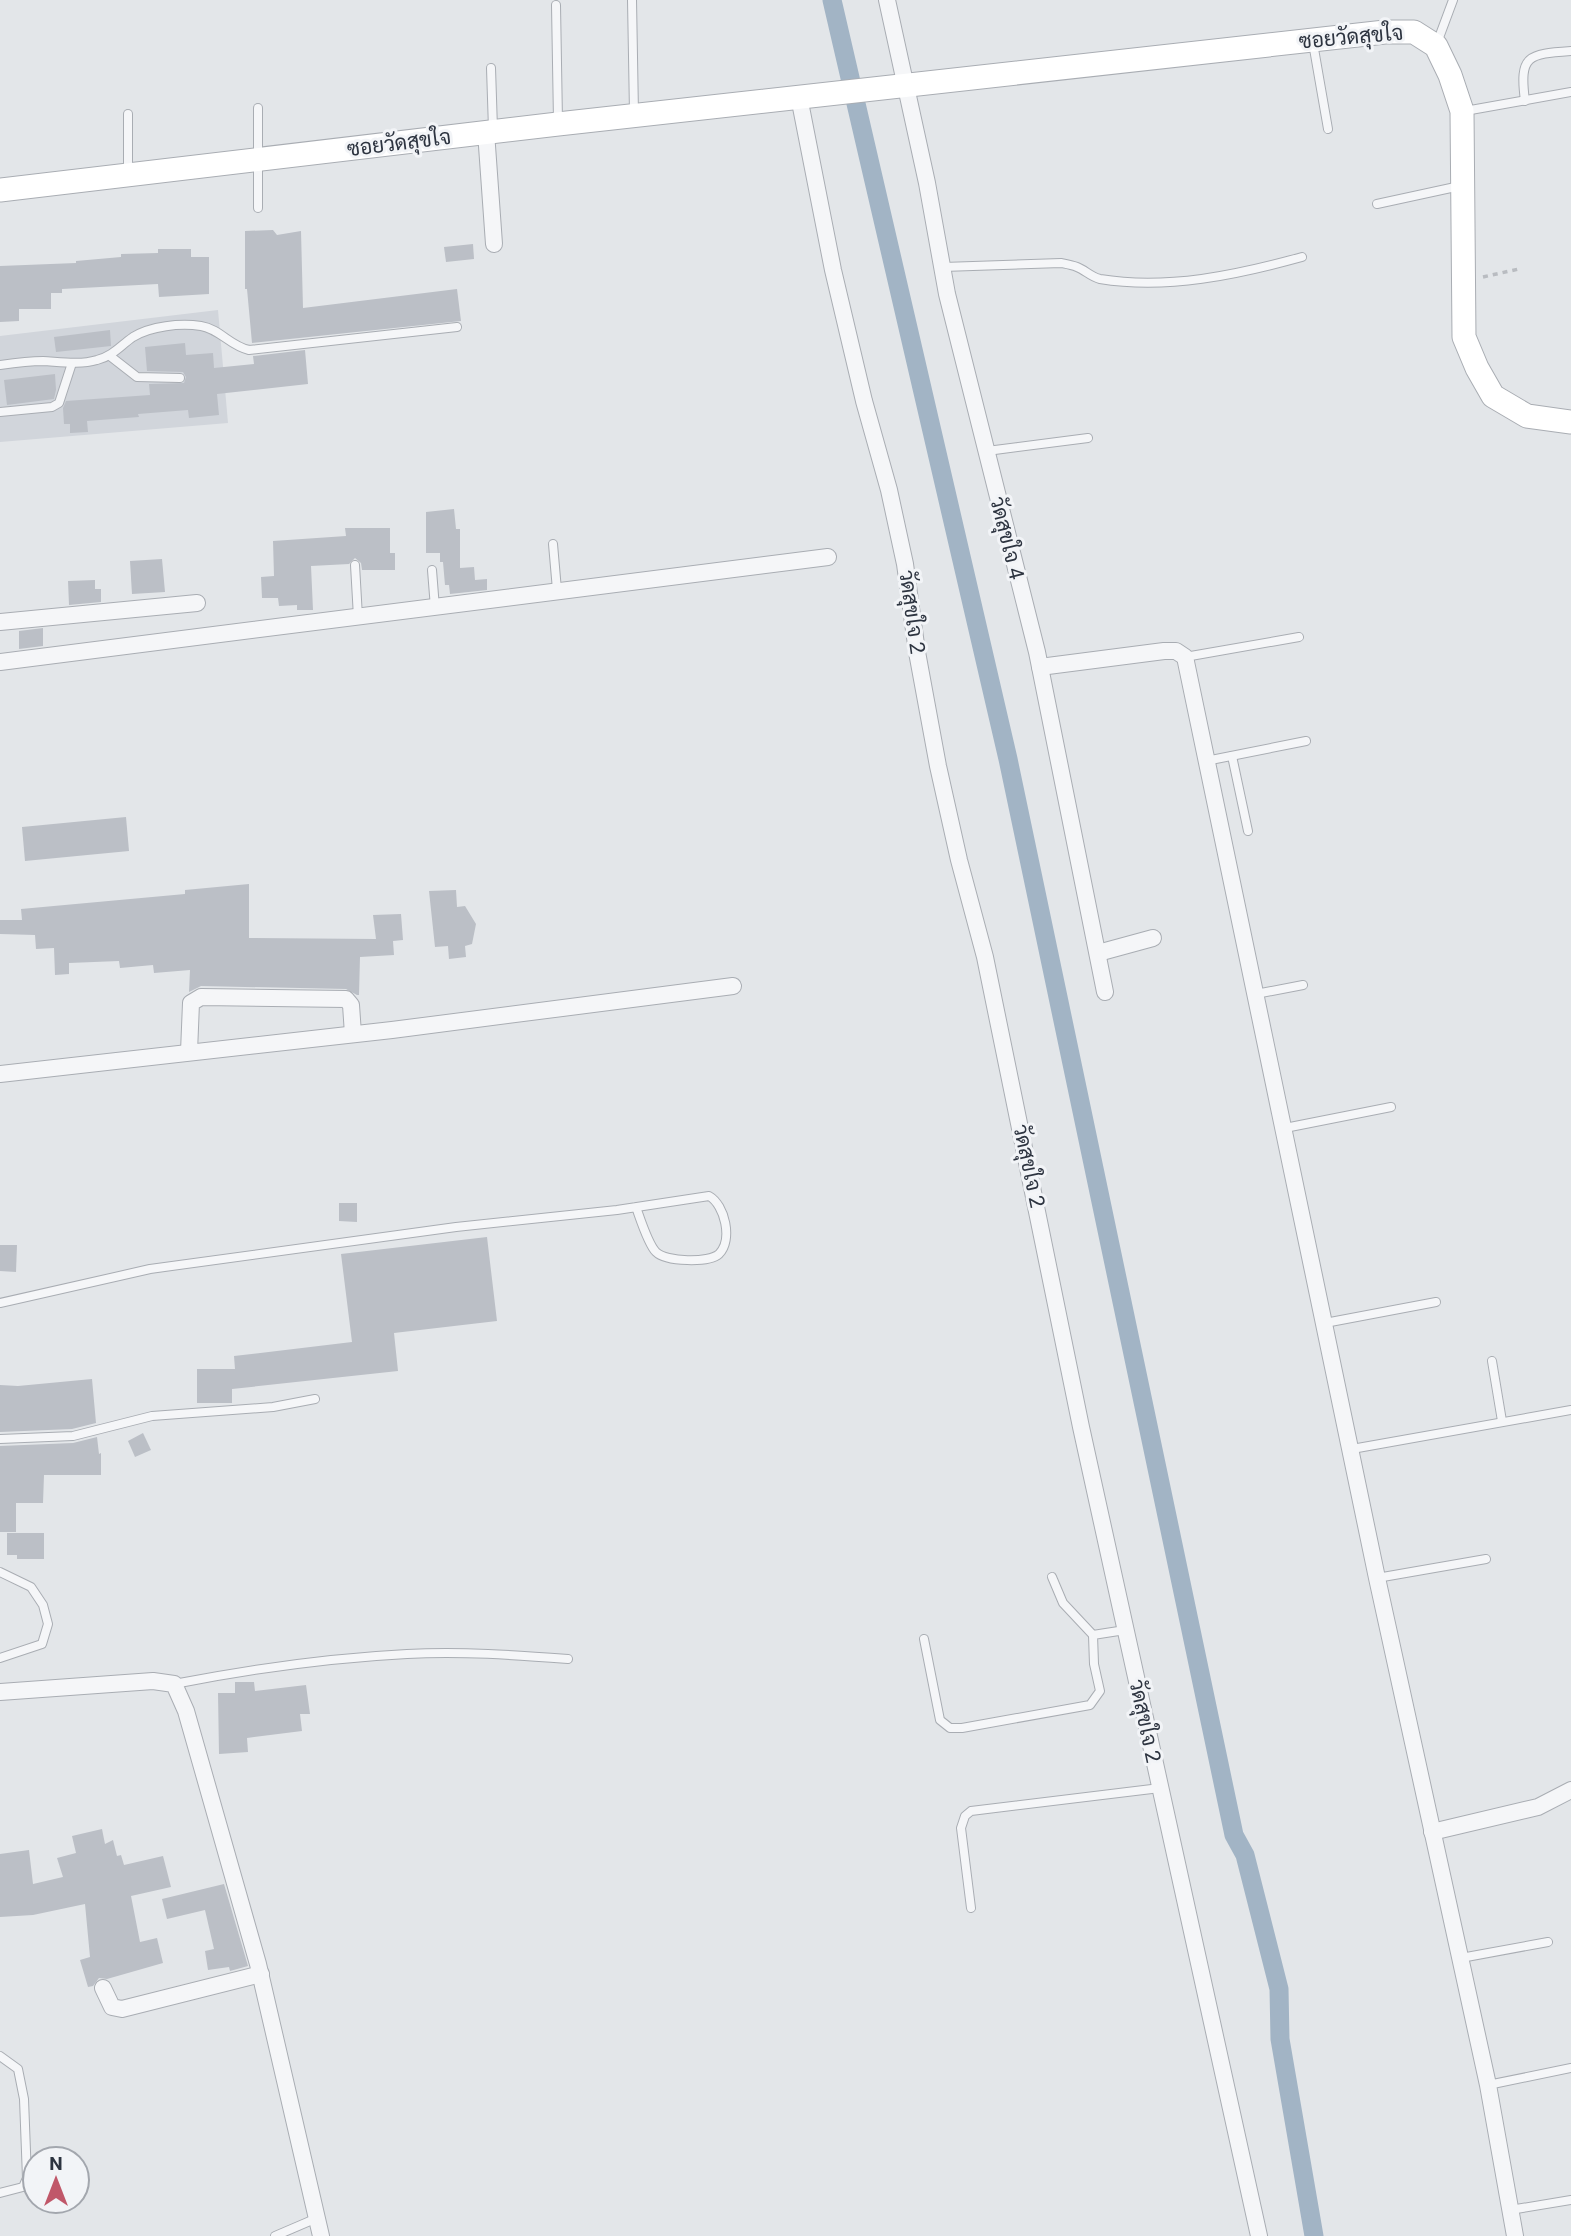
<svg xmlns="http://www.w3.org/2000/svg" width="1571" height="2236" font-family="Roboto,Sarabun,sans-serif">
<style>
.built{fill:#d1d5db}
.lines{fill:none;stroke-linecap:round;stroke-linejoin:round}
.canal{stroke:#a2b4c5;stroke-width:19}
.building{fill:#bbbfc6}
.lane-casing{stroke:#a9adb3;stroke-width:10}
.street-casing{stroke:#a9adb3;stroke-width:18}
.secondary-casing{stroke:#a9adb3;stroke-width:25}
.path{stroke:#b9bcc1;stroke-width:3.5;stroke-dasharray:5 5;stroke-linecap:butt}
.lane{stroke:#f5f6f8;stroke-width:8}
.street{stroke:#f5f6f8;stroke-width:16}
.secondary{stroke:#fff;stroke-width:23}
.labels{text-anchor:middle;dominant-baseline:central;stroke-width:6;stroke-linejoin:round;paint-order:stroke}
.street-label{font-size:21px;fill:#2d3440;stroke:#f2f4f7}
</style>
<rect width="100%" height="100%" fill="#e3e6e9"/>
<path class="built" d="M218,310L228,423L0,442V336Z"/>
<g class="lines">
<path class="canal" d="M832,0L1008,759L1234,1835L1245,1855L1279,1989L1280,2039L1314,2236"/>
</g>
<g class="building">
<path d="M273,230L277,235L301,231L303,308L457,289L461,321L252,343L247,289H245V231Z"/>
<path d="M473,244L474,259L446,262L444,247Z"/>
<path d="M158,249H191V257H209V294L159,297L158,284L62,289V293H51V309H19V321L0,322V266L76,263V261L121,257V254L158,253Z"/>
<path d="M110,330L111,346L56,352L54,337Z"/>
<path d="M185,343L186,355L213,353L214,368L254,364L253,356L305,350L308,384L217,394L219,415L189,418L188,410L138,414L139,417L87,421L88,432L70,433V424H64L63,408L66,401L150,395L149,384L184,383L186,377L183,372L147,371L145,347Z"/>
<path d="M55,374L56,390L54,399L7,405L4,380Z"/>
<path d="M454,509L456,529H460V568L474,567L475,580L487,579V590L450,594L449,585H445L443,562H440V553H426V512Z"/>
<path d="M345,528H390V553H395V570H362L361,563L355,558L349,564L311,566L313,610H297V605L279,606L278,598H262L261,577L274,576L273,541L346,536Z"/>
<path d="M162,559L165,592L132,594L130,561Z"/>
<path d="M95,580V589H101V602L69,605L68,581Z"/>
<path d="M43,628V646L19,649V631Z"/>
<path d="M126,817L129,851L25,861L22,827Z"/>
<path d="M249,884V938L376,939L373,915L401,914L403,940L393,941L394,955L360,957L359,995H357L346,989L201,986L189,992L190,970L154,973L153,965L120,968L119,961L69,963V974L55,975L54,948L36,949L35,935L0,934V920H22L21,909L185,894V890Z"/>
<path d="M456,890L457,907L465,906L476,924L472,944L465,946L466,957L449,959L448,946L435,947L429,891Z"/>
<path d="M339,1203H357V1222L339,1221Z"/>
<path d="M487,1237L497,1321L394,1333L398,1371L232,1389V1403H197V1369H235L234,1356L352,1342L341,1254Z"/>
<path d="M0,1245H17L16,1272L0,1271Z"/>
<path d="M92,1379L96,1423L72,1429L0,1432V1385L18,1386Z"/>
<path d="M143,1433L151,1450L135,1457L128,1441Z"/>
<path d="M97,1437L99,1454L101,1453V1475H44L43,1503H16V1532H0V1446L73,1443Z"/>
<path d="M7,1533H44V1559H17V1555H7Z"/>
<path d="M235,1682H254L255,1691L306,1685L310,1714H300L302,1731L247,1738L248,1752L219,1754L218,1693H235Z"/>
<path d="M102,1829L105,1844L113,1840L117,1856L121,1855L124,1865L163,1856L171,1887L131,1896L140,1942L157,1938L163,1963L107,1979L99,1978L93,1986L88,1987L80,1960L90,1957L85,1904L33,1915L0,1917V1854L29,1850L33,1884L63,1877L57,1858L76,1853L72,1836Z"/>
<path d="M224,1884L248,1966L230,1971L229,1967L208,1970L205,1951L214,1949L205,1910L167,1919L162,1899Z"/>
</g>
<g class="lines">
<defs>
<g id="lane">
<path d="M632,0L634,113"/>
<path d="M556,5L558,121"/>
<path d="M1313,43L1328,129"/>
<path d="M1437,43L1453,0"/>
<path d="M491,68L493,129"/>
<path d="M1525,101C1519,55 1528,54 1571,51"/>
<path d="M258,108V208"/>
<path d="M1465,111L1571,92"/>
<path d="M128,114V172"/>
<path d="M1377,204L1460,186"/>
<path d="M943,267L1061,263C1066,264 1072,265 1077,267C1085,270 1091,277 1100,279C1167,290 1237,275 1302,257"/>
<path d="M110,356L137,377L180,378"/>
<path d="M0,365C14,363 29,361 43,361C61,362 80,365 97,360C113,356 120,346 133,337C151,326 180,323 201,326C220,329 230,346 249,350L457,327"/>
<path d="M0,412L52,407L59,403L72,363"/>
<path d="M987,451L1088,438"/>
<path d="M553,544L557,590"/>
<path d="M355,565L358,617"/>
<path d="M432,570L435,608"/>
<path d="M1185,657L1299,637"/>
<path d="M1232,756L1248,831"/>
<path d="M1206,761L1306,741"/>
<path d="M1256,994L1303,985"/>
<path d="M1285,1128L1391,1107"/>
<path d="M0,1303L150,1269L456,1227L617,1210L709,1196C725,1205 733,1240 719,1254C709,1263 666,1262 656,1252C648,1244 640,1218 636,1207"/>
<path d="M1325,1323L1436,1302"/>
<path d="M1492,1361L1502,1421"/>
<path d="M0,1439L73,1436L152,1416L273,1407L315,1399"/>
<path d="M1352,1449L1571,1410"/>
<path d="M0,1572L31,1587L43,1605L48,1624L42,1644L0,1658"/>
<path d="M1052,1577L1063,1603L1093,1635"/>
<path d="M1377,1578L1486,1559"/>
<path d="M924,1639L940,1720L950,1728H962L1090,1705L1100,1691L1094,1664L1093,1635L1125,1630"/>
<path d="M174,1684C251,1669 329,1658 407,1654C461,1651 515,1655 568,1659"/>
<path d="M971,1908L961,1828L965,1816L971,1811L1160,1788"/>
<path d="M1461,1958L1548,1942"/>
<path d="M0,2056L18,2069L24,2099L27,2178L23,2187L0,2193"/>
<path d="M1488,2085L1571,2068"/>
<path d="M1510,2210L1571,2200"/>
<path d="M275,2236L317,2218"/>
</g>
<g id="street">
<path d="M887,0L927,183L947,294L1037,652L1105,992"/>
<path d="M799,97L833,270L864,401L889,490L905,564L917,652L938,766L959,860L985,957L1081,1427L1259,2236"/>
<path d="M486,132L494,244"/>
<path d="M0,622L197,603"/>
<path d="M0,662L828,557"/>
<path d="M1040,667L1164,651H1176L1185,657L1377,1578L1488,2085L1515,2236"/>
<path d="M1098,953L1153,938"/>
<path d="M189,1052L191,1003L201,997L346,999L351,1005L353,1034"/>
<path d="M0,1074L392,1030L733,986"/>
<path d="M0,1692L153,1681L174,1684L186,1711L258,1964L321,2236"/>
<path d="M1432,1832L1538,1807L1571,1790"/>
<path d="M103,1988L112,2007L122,2009L261,1974"/>
</g>
<path id="secondary" d="M0,190L558,124L1385,32H1414L1436,46L1450,75L1462,111L1464,337L1477,368L1493,396L1527,416L1571,422"/>
</defs>
<use href="#lane" class="lane-casing"/>
<use href="#street" class="street-casing"/>
<use href="#secondary" class="secondary-casing"/>
<path class="path" d="M1483,277L1519,269"/>
<use href="#lane" class="lane"/>
<use href="#street" class="street"/>
<use href="#secondary" class="secondary"/>
</g>
<g class="labels">
<g class="street-label">
<text transform="translate(1351 37) rotate(-5)">ซอยวัดสุขใจ</text>
<text transform="translate(399 143) rotate(-7)">ซอยวัดสุขใจ</text>
<text transform="translate(1007 538) rotate(76)">วัดสุขใจ 4</text>
<text transform="translate(912 612) rotate(82)">วัดสุขใจ 2</text>
<text transform="translate(1029 1166) rotate(78)">วัดสุขใจ 2</text>
<text transform="translate(1145 1721) rotate(78)">วัดสุขใจ 2</text>
</g>
</g>
<g transform="translate(56 2180)"><circle r="33" fill="#f2f4f7" stroke="#a3a7ae" stroke-width="2"/>
<path d="M0-5L12 26L0 18L-12 26Z" fill="#c05769"/>
<text y="-10" font-size="19" font-weight="bold" text-anchor="middle" fill="#2d3440">N</text>
</g>
</svg>
